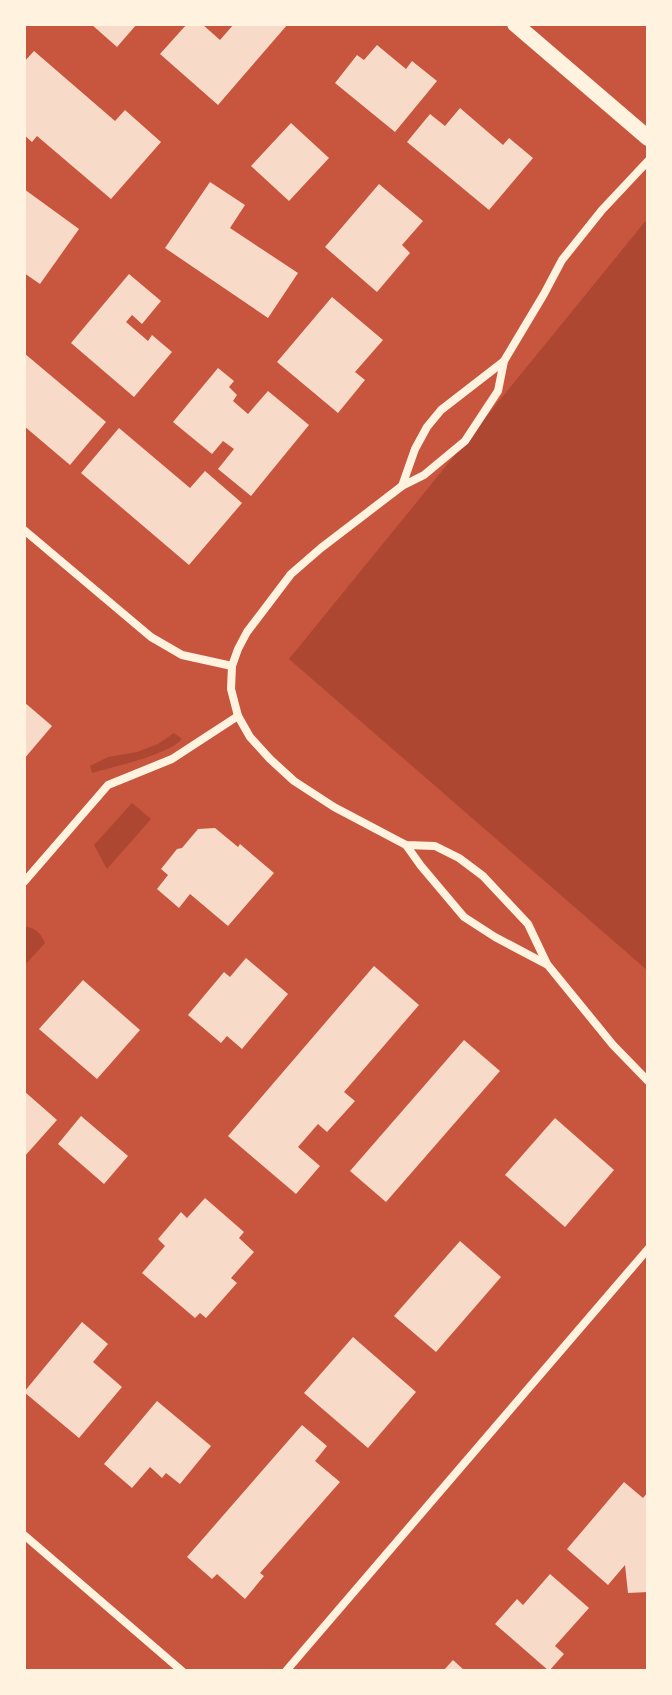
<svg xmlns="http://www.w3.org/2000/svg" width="672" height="1695" font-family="'Varela Round',sans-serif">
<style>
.green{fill:#ae4732}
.building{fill:#f7dbc8}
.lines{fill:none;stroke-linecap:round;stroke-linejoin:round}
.minor{stroke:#fff3e0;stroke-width:8}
.secondary{stroke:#fff3e0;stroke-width:16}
</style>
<rect width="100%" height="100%" fill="#c8553d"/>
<g class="green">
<path d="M648,218V971L289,659Z"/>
<path d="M174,733L182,739C170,754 113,767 92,773L90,766L108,757L137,752L158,744Z"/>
<path d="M132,803L151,819L107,869L94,845Z"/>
<path d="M24,926C35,928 41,933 45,943L24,966Z"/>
</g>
<g class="building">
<path d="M91,24H137L117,47Z"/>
<path d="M187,24H202L220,40L234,24H288L218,105L160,54Z"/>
<path d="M377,45L406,69L412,61L437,81L395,132L335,83L357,55L364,60Z"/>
<path d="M34,51L115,121L125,110L161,142L111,199L37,136L32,142L24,135V62Z"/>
<path d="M460,108L503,145L509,138L533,158L489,210L407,142L430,114L445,126Z"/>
<path d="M291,123L329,158L289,201L251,166Z"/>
<path d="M210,182L245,205L230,228L298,273L268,318L165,248Z"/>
<path d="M379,184L423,221L402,245L410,253L377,292L325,247Z"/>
<path d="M24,189L79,229L40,284L24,273Z"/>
<path d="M129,274L161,301L142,324L132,315L126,322L148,341L152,335L172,352L134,397L71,343Z"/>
<path d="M332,297L383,340L355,372L365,380L338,413L277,362Z"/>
<path d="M24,353L106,422L70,465L24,426Z"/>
<path d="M218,368L234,381L229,387L237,395L233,401L248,414L268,391L309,425L251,496L218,469L234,449L223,441L212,454L173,422Z"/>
<path d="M119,428L190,488L205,471L242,503L189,565L81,473Z"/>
<path d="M24,702L52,726L24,759Z"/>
<path d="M215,828L238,847L240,844L274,873L228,926L190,894L179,908L157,889L168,875L161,869L177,849L182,848L198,829Z"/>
<path d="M246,958L288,994L242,1049L227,1036L221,1043L188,1015L224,972L230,977Z"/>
<path d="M374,966L419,1005L344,1092L355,1101L327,1132L318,1124L298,1147L320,1166L296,1194L228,1136Z"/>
<path d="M83,980L140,1030L97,1079L39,1029Z"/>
<path d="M464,1040L500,1071L386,1202L350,1171Z"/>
<path d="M24,1091L57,1120L24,1157Z"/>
<path d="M81,1116L128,1156L104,1184L58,1144Z"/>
<path d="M555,1118L614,1170L565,1227L505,1175Z"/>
<path d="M205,1198L244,1232L239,1238L254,1252L231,1278L237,1283L206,1318L200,1313L195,1318L142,1273L165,1246L158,1239L181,1212L187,1218Z"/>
<path d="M460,1241L501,1277L436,1352L394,1316Z"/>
<path d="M82,1322L108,1344L93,1362L122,1387L79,1438L24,1392Z"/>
<path d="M353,1337L416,1392L368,1448L304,1393Z"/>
<path d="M157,1401L211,1446L180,1484L166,1473L162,1478L150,1467L132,1488L104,1464Z"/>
<path d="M302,1425L327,1446L315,1461L340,1482L260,1573L264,1576L245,1599L217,1574L212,1579L187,1557Z"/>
<path d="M624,1482L643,1498L648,1492V1592L628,1593L625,1565L608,1585L567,1549Z"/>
<path d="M550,1574L589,1608L555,1646L564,1654L549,1671L495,1624L517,1599L523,1605Z"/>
<path d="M453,1660L465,1671H443Z"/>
</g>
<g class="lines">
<g class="minor">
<path d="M648,161L602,210L562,260L544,294L504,361L498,391L465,441L424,475L402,486L321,548L291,574L247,632L238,649L232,666L231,689L238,716L250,737L270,759L294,781L334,807L406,845L435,846L459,858L483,876L528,924L547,964L613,1045L648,1081"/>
<path d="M402,486L415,449L427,427L441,410L503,362"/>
<path d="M24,530L151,637L182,655L232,666"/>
<path d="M406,845L421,866L464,917L495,937L546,964"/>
<path d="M24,882L108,785L172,759L238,716"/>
<path d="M24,1535L182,1671"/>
<path d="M286,1671L648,1249"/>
</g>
<path class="secondary" d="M515,24L648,138"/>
</g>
<rect width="672" height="1695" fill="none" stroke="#fff3e0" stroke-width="52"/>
</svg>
